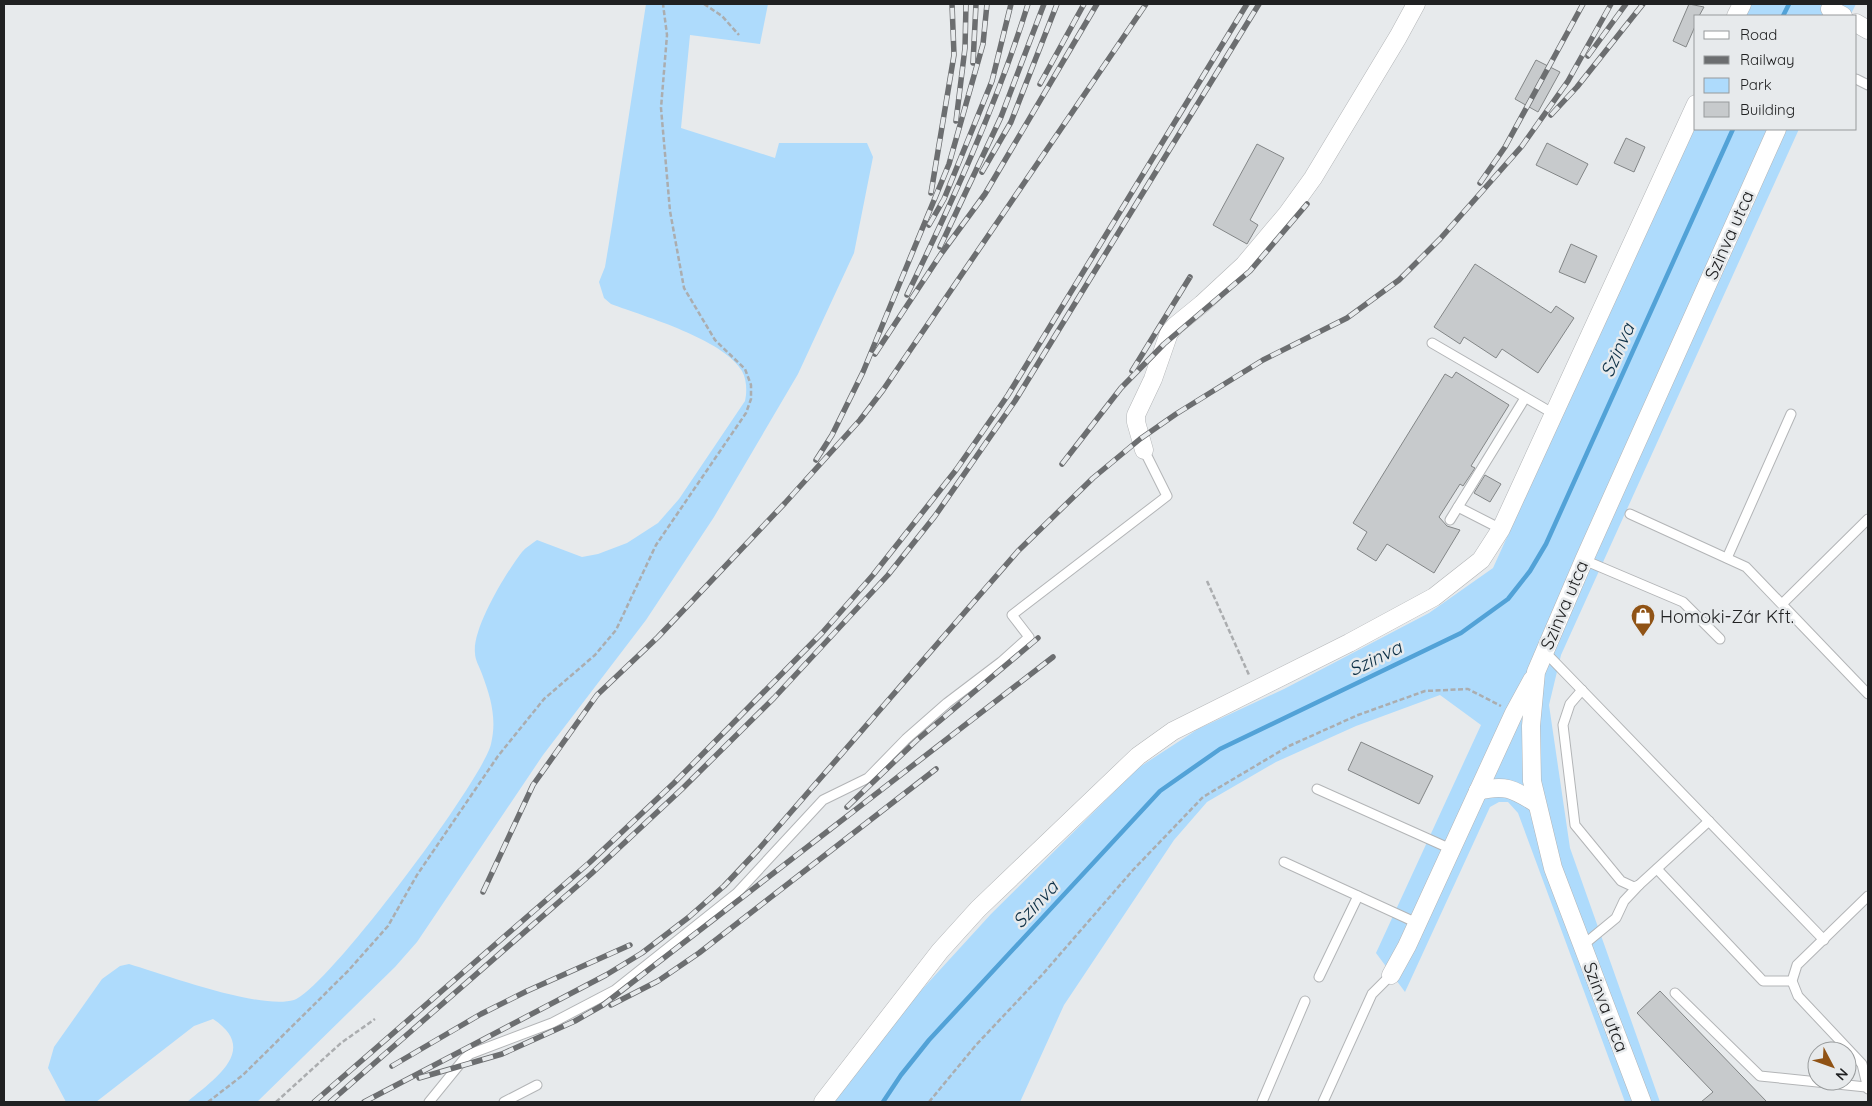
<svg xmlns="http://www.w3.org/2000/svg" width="1872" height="1106" font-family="Quicksand,sans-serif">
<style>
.green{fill:#aedbfc}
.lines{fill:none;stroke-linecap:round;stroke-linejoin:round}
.stream{stroke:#52a2d7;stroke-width:4.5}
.building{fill:#c7cacc;stroke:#838687}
.lane-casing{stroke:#b3b5b7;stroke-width:11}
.street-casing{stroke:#b3b5b7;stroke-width:19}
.path{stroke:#abadaf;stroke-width:2.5;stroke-dasharray:5 2.5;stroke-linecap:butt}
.lane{stroke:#fff;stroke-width:9}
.street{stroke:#fff;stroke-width:18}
.rail-casing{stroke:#6c6e70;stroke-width:5.5}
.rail{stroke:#e7eaec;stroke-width:4;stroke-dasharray:11;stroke-linecap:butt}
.labels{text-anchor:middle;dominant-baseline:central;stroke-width:5;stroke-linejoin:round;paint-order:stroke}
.street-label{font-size:18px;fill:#202122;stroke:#e7eaec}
.poi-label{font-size:18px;fill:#202122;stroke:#e7eaec;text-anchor:start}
.water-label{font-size:19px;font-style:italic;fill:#0c2f45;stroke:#e7eaec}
</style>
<rect width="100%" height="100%" fill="#e7eaec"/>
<g class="green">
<path d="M646,4H768L760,44L690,35L681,128L775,158L779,143H867L873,157L854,253L798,374L714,517L646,620L543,755L417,942L395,967L257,1102H187C214,1079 260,1050 213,1019L194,1026L96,1102H66L48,1068L54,1047L102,979L120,966L129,964C166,975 260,1010 294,1000C326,990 483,780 491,744C497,719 491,698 482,674C480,668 475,660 475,653C472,628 507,571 522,552C526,547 532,544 537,540L582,557L598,554L627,543L658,523L679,499L745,401C747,392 747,380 742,371C723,339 646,317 611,304L604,298L599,282L605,267L612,225Z"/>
<path d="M1749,4H1856L1850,16H1744Z"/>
<path d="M1696,121V129H1799L1561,655L1549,705L1570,848L1660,1102H1625L1518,813L1508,802H1499L1490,807L1405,992L1376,953L1481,725L1440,695L1356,726L1276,762L1207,802L1174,840L1064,1005L1020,1102H834L906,1007L991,914L1138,768L1198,729L1284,689L1429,613L1493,568Z"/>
</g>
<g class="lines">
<g class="stream">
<path d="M1783,16L1789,4"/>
<path d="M883,1102L901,1075L929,1040L1160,791L1220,749L1461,633L1508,599L1530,571L1546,544L1733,129"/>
</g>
</g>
<g class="building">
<path d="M1689,4L1704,7L1699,16H1696V24L1686,47L1673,41Z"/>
<path d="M1536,60L1560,72L1538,112L1515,99Z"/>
<path d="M1626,138L1645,147L1634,172L1614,163Z"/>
<path d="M1547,143L1588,164L1577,185L1536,165Z"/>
<path d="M1257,144L1284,158L1250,220L1258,225L1247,244L1213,225Z"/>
<path d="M1571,244L1597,256L1585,283L1559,272Z"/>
<path d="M1475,264L1551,313L1556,306L1574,318L1538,373L1502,349L1496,358L1464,337L1460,344L1434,327Z"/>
<path d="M1456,372L1509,405L1471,466L1475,468L1463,486L1460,484L1439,517L1447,526L1460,530L1434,573L1387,544L1376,561L1357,549L1367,532L1353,523L1445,374L1452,378Z"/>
<path d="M1485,475L1501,484L1490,502L1474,493Z"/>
<path d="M1361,742L1433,776L1419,804L1348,770Z"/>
<path d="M1660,991L1767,1102H1701L1713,1092L1637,1013Z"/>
</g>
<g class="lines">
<defs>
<g id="lane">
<path d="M1856,79L1868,85"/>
<path d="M1432,343L1554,414"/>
<path d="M1458,507L1501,529"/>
<path d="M1630,514L1746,567L1868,694"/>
<path d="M1450,520L1525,398"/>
<path d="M1727,558L1791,414"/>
<path d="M1584,560L1683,602L1720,639"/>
<path d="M1782,604L1868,519"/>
<path d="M1544,651L1824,940"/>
<path d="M1582,690L1570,704L1563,725L1575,825L1621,881L1634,887L1639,885L1709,821"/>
<path d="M1317,789L1451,849"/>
<path d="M1284,862L1417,923"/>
<path d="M1657,869L1763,981H1792"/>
<path d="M1868,896L1797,965L1792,981L1798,996L1862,1064L1868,1089"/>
<path d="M1582,946L1616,918L1624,901L1639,885"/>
<path d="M1319,977L1358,896"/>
<path d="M1675,993L1760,1076L1866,1087"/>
<path d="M429,1102L464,1059L470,1054L552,1023L615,990L737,893L823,800L868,778L906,739L947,703L1001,662L1029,637L1012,615L1167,496L1144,450"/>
<path d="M504,1102L537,1085"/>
<path d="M1262,1102L1305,1001"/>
<path d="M1323,1102L1372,994L1391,975"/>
</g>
<g id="street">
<path d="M1830,9L1843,16"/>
<path d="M1736,16L1742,4"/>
<path d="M1856,23L1868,30"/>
<path d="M1144,450L1136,422V415L1153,379L1169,333L1175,326L1202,304L1244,265L1287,214L1313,178L1398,37L1416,4"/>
<path d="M1478,791C1505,784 1513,789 1536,803"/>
<path d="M1391,975L1407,946L1514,713L1532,680"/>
<path d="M823,1102L940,951L978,909L1138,756L1173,731L1349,643L1434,597L1481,560L1501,529L1696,104"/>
<path d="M1642,1102L1553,868L1532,781L1531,726L1536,672L1584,560L1777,129"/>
</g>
</defs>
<use href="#lane" class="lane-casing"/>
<use href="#street" class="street-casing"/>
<g class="path">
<path d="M704,4L722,16L739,35"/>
<path d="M1207,581L1249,675"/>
<path d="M208,1102L243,1075L348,971L388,926L417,875L498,756L544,699L595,655L616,630L656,545L746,413L751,399V385L745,369L715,340L684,288L670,211L661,108L667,35L663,4"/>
<path d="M276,1102L341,1043L375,1019"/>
<path d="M929,1102L976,1045L1042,975L1133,870L1203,797L1289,746L1358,715L1425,691L1468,689L1501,706"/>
</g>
<use href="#lane" class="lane"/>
<use href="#street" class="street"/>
<defs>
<g id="rail">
<path d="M1588,56L1626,4"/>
<path d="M973,63L976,4"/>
<path d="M1040,84L1084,4"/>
<path d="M1551,115L1577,87L1643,4"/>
<path d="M956,121L965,48L966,4"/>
<path d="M982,172L1011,122L1057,4"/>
<path d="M1480,183L1505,147L1583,4"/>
<path d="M931,193L954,55L952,4"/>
<path d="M929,225L944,199L992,81L1011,4"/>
<path d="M940,247L1001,117L1044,4"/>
<path d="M907,295C953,200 997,104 1028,4"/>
<path d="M875,354L941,254L985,194L1097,4"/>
<path d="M1132,371L1190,277"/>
<path d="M816,460L832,435L863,372L949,164L983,44L987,4"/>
<path d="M1062,464L1121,388L1164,344L1250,271L1307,204"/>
<path d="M847,807L917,740L1038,638"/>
<path d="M483,892L533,785L597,695L658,637L785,503L860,420L883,390L1146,4"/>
<path d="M611,1005L658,981L699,953L936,769"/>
<path d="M392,1066L481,1014L527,991L630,945"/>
<path d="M419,1078L502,1054L575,1021L603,1005L1053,657"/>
<path d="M314,1102L589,863L674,783L822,633L873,575L956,470L1008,395L1247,4"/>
<path d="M330,1102L591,874L682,789L774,698L888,575L935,516L1015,401L1259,4"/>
<path d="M364,1102L606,975L642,953L689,917L724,886L758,850L1018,551L1093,478L1140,439L1176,414L1263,360L1347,318L1399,280L1440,239L1522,146L1568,81L1611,4"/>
</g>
</defs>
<use href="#rail" class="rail-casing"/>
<use href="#rail" class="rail"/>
</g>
<defs>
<symbol id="shop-pin" viewBox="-11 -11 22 30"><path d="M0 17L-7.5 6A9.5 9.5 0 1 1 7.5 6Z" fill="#905315" stroke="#e7eaec"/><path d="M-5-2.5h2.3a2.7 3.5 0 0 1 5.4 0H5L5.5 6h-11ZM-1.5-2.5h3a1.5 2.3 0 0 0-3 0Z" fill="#fff"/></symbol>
</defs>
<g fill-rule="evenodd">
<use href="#shop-pin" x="1629" y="602" width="28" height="38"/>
</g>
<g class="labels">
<g class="street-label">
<text transform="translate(1729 235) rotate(-66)">Szinva utca</text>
<text transform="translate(1564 605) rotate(-67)">Szinva utca</text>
<text transform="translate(1606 1007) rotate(69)">Szinva utca</text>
</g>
<g class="poi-label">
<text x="1660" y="616">Homoki-Zár Kft.</text>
</g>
<g class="water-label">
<text transform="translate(1617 350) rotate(-66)">Szinva</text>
<text transform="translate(1375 658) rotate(-26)">Szinva</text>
<text transform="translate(1035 904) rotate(-47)">Szinva</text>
</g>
</g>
<rect width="1872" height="1106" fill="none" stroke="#202122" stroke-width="10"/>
<rect x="1694" y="15" width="162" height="115" fill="#e7eaec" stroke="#979a9b"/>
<rect x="1704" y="31" width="25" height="8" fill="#ffffff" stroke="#979a9b"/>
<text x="1740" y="40" font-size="15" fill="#202122">Road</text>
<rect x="1704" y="56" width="25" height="8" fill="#6c6e70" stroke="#979a9b"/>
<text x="1740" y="65" font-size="15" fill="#202122">Railway</text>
<rect x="1704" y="78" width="25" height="15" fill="#aedbfc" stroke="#979a9b"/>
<text x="1740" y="90" font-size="15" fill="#202122">Park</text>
<rect x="1704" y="102" width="25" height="15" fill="#c7cacc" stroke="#979a9b"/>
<text x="1740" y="115" font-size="15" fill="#202122">Building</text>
<g transform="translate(1832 1066) rotate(131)"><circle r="24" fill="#e7eaec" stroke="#979a9b"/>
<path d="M0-4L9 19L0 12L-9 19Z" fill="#905315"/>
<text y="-8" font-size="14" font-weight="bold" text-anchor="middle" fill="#202122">N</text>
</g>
</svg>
